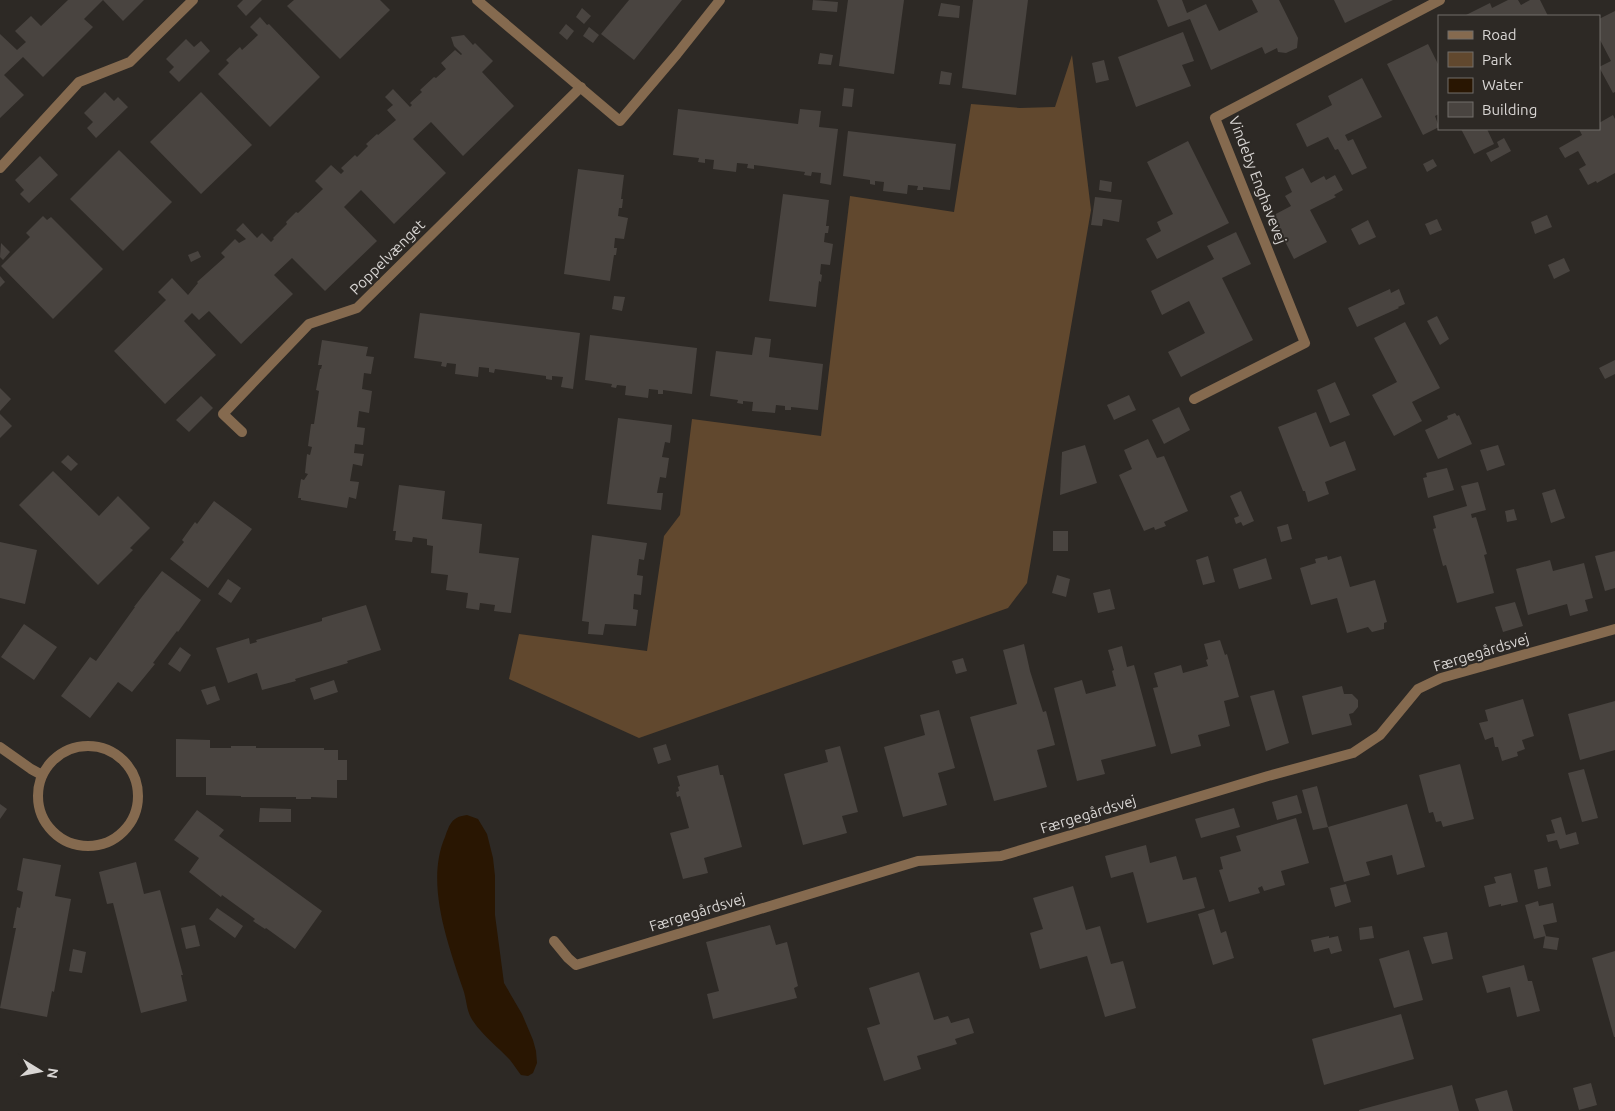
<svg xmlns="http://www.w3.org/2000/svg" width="1615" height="1111" font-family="Ubuntu,sans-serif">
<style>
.green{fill:#61482e}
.water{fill:#291602}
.building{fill:#494440}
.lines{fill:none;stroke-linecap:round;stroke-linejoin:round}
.minor{stroke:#856a4f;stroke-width:10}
.labels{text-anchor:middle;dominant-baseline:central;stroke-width:4;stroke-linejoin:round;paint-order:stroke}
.street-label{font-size:15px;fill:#d9d6d4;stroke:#2d2925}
</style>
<rect width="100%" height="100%" fill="#2d2925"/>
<path class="green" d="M1072,55L1091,210L1027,583L1008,608L639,738L509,679L519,634L647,651L664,536L680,515L692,419L821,436L850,196L954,212L971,104L1020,108L1055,107Z"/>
<path class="water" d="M467,815L478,819L487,834L493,858L495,876V915L504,983L522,1014L533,1040L536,1051L537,1063L533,1073L528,1076L521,1075C517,1070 514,1065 510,1060C498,1047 483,1036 473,1021C466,1011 467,1000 463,989C448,944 425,883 445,837C450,823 452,817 467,815Z"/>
<g class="building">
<path d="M68,0H144L123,21L103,0L84,19L93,27L43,77L23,57L4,75L24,95L0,118V34L17,50L26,42L15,31L31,16L41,26Z"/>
<path d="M243,0H262L246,16L237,6Z"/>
<path d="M294,0H380L390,10L340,59L287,6Z"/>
<path d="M629,0H682L634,60L601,34Z"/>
<path d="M813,0L838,2L837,12L812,10Z"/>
<path d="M848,0H904L894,74L839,66Z"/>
<path d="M973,0H1028L1016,95L962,88Z"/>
<path d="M1157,0H1182L1187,13L1206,4L1219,31L1258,12L1252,0H1279L1298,38L1297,48L1286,53L1278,52L1277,48L1265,54L1262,47L1211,70L1190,19L1168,27Z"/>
<path d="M1334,0H1393L1345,23Z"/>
<path d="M1508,0H1518L1521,5L1530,0H1540L1548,16H1464L1490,3L1492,8Z"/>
<path d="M941,3L960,6L959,18L938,16Z"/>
<path d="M582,8L591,16L584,24L576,17Z"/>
<path d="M1615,11V92L1613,93L1599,67L1611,61L1599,38V19Z"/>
<path d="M260,17L267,25L269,24L320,77L270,127L218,74L229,63L226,60L240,47L242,50L258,35L250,27Z"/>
<path d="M566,24L574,31L567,40L559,33Z"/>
<path d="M589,27L599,35L593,43L583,36Z"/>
<path d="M1183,32L1194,61L1182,65L1191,86L1136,107L1118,57Z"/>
<path d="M464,35L473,45L475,43L493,61L482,72L514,106L463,156L431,122L413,139L446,173L394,224L361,190L344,207L377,241L325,291L292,258L274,275L293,294L241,344L209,311L199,320L192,313L184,321L216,355L165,404L114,351L166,300L158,292L172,278L188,295L198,283L197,282L225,257L221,253L235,239L239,243L246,239L236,230L243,223L257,238L262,233L271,242L274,239L273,238L287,224L286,222L296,212L298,213L323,189L315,181L331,165L341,174L344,171L341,168L355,155L357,157L368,146L366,144L377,134L378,135L396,120L387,110L393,105L385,97L393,89L410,107L412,105L410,103L422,92L420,90L434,77L436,78L446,69L441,63L455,50L461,55L462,54L454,46L451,37Z"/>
<path d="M186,39L194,47L201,41L210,51L179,82L169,72L174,67L166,59Z"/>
<path d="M1428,44L1439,66V114L1435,116L1439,127L1423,135L1387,64Z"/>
<path d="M820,53L833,55L831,65L818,64Z"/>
<path d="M1104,60L1109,80L1096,83L1092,63Z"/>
<path d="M941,71L952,73L950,85L939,84Z"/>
<path d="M1362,78L1382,117L1345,135L1348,141L1353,139L1367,168L1352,175L1338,149L1335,150L1328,137L1307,147L1296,124L1332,105L1328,96Z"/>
<path d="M844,88L854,89L852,107L842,106Z"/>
<path d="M105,92L114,101L118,97L128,107L96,138L87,128L93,122L84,113Z"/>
<path d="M201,92L252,145L201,194L150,142Z"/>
<path d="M678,109L798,124L800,109L821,111L819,127L838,129L831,185L820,183L821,173L812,172L811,176L804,175L805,172L754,165V169L747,168L748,164L737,163L736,172L713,169L714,160L705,159V163L698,162L699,158L673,155Z"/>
<path d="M1613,115L1615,119V173L1597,183L1596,181L1588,185L1579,169L1586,165L1578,151L1565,158L1559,148L1582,135L1579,129H1599V123Z"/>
<path d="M1461,129H1487L1494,144L1474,154Z"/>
<path d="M848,131L956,144L950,190L923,187V190H917L918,186L908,185L907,194L883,191L884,182L875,181V185L870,184V180L843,176Z"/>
<path d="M1504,138L1511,151L1491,162L1486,153L1499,147L1497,142Z"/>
<path d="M1188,141L1229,223L1157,259L1146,239L1161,231L1157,222L1173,214L1147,162Z"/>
<path d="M119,150L172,202L123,251L70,199Z"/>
<path d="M40,156L58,175L29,203L20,194L24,190L15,180Z"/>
<path d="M1433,159L1437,166L1427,172L1423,164Z"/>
<path d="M1303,168L1311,183L1324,176L1326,180L1335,175L1343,190L1334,195L1336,197L1310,210L1327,242L1294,259L1272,216L1291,206L1285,196L1292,192L1285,177Z"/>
<path d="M578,169L624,175L621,199H623L622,208H619L618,216L628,218L624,239L615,238L614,248H617L616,255H614L610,281L564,274Z"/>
<path d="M1100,180L1112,182L1111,192L1099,190Z"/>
<path d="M783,194L829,200L826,226H829L828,233H825L824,242L833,244L830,265L821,264L820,274L822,275L821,282L819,281L816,307L769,301Z"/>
<path d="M1095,197L1122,200L1119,222L1103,219L1102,226L1091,225Z"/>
<path d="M1547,215L1552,227L1535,234L1531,222Z"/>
<path d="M43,216L47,220L51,217L103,269L53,319L1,266L30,237L26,233Z"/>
<path d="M1437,219L1442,230L1430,235L1425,224Z"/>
<path d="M1368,220L1376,237L1359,245L1351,229Z"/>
<path d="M1236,232L1251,264L1222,278L1253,340L1181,377L1168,352L1205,333L1189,301L1162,315L1151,291L1214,259L1207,246Z"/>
<path d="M1,243L10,252L3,260L0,257Z"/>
<path d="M198,251L201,257L191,262L188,255Z"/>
<path d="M1564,258L1570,271L1554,279L1548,265Z"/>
<path d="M0,276L5,282L0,287Z"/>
<path d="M1390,289L1391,293L1399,289L1405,304L1398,307L1399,308L1357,327L1348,308Z"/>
<path d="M614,296L625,297L622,311L612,309Z"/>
<path d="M420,313L580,333L573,389L561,387L563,377L552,376V380L546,379V376L495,369L494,373L489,372V368L479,367L478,377L455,374L456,364L447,363L446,367L441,366L442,362L414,358Z"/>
<path d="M1437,316L1449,339L1440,345L1427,321Z"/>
<path d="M1405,322L1440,388L1412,402L1422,421L1394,436L1372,395L1397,382L1374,338Z"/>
<path d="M590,335L697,348L692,394L663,390V394H658V390L649,389L648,398L625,395L626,386L617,385L616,388L611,387L612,384L585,380Z"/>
<path d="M755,337L771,339L769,357L823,364L818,410L791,407V410H785V406L776,405L775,413L752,411L753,402L743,401V404L737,403L738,400L710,396L716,351L752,355Z"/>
<path d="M322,340L368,347L366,356L374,357L371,374L364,373L362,389L372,391L369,413L359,411L357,427L365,428L363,445L355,444L354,453L364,454L362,466L353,464L350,481L359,482L356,499L349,497L347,508L301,500V498H298L301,479L304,480L308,474L305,473L307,454L310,455L312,447L308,446L311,424H314L319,391L316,390L320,369H321L322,365H318Z"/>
<path d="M1615,360V374L1605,379L1599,368Z"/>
<path d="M1335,382L1350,415L1330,423L1317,390Z"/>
<path d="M0,388L11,399L0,411Z"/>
<path d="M1129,395L1136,410L1114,420L1107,405Z"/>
<path d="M201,396L213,408L189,432L176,420Z"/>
<path d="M1179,407L1190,430L1164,444L1152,420Z"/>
<path d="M1316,412L1330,447L1345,441L1356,470L1325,482L1329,494L1308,502L1305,491H1303L1278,427Z"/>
<path d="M1455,413L1457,416L1459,415L1472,444L1438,459L1425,430L1448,419L1447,416Z"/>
<path d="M0,414L12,426L0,438Z"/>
<path d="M618,418L672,425L670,443L665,442L662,457L669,458L666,478L660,477L657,493H663L661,510L607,504Z"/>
<path d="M1148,439L1157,458L1164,456L1188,511L1164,522L1166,526L1155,530L1154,527L1144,531L1119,475L1132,469L1124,450Z"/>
<path d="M1085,445L1097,483L1060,495L1062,452Z"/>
<path d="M1498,445L1505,465L1487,471L1480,450Z"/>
<path d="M68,455L78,464L71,471L61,462Z"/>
<path d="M1447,468L1454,490L1428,498L1423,478L1427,477L1426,473Z"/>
<path d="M53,471L99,516L118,496L150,528L130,548L133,550L98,585L19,505Z"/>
<path d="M1478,482L1486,510L1471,514L1472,518L1476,517L1487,554L1484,555L1494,593L1457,603L1446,565L1443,566L1433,529L1436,528L1433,516L1467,506L1461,486Z"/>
<path d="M399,485L445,491L442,519L482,524L479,553L519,558L511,613L494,611L495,605L480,603L479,610L466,608L468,593L446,590L448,575L431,573L433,546L427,545V539L413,537L412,542L395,540L396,531H393Z"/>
<path d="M1555,489L1565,518L1551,523L1542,493Z"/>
<path d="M1241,491L1254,521L1243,526L1241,522L1236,524L1234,518L1239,516L1230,496Z"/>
<path d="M214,501L252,529L208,588L170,559L184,542L182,540L195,522L197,524Z"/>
<path d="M1514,509L1517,520L1507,522L1505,511Z"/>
<path d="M1288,524L1292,539L1281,542L1277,527Z"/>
<rect x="1053" y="531" width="15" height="20"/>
<path d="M592,535L647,543L644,560L639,559L637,575L643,576L641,595L634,594L633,609L638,610L636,626L605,624L603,635L588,634L589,622L582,621Z"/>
<path d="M0,542L37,550L25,604L0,598Z"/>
<path d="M1615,551V588L1605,591L1595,556Z"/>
<path d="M1208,556L1215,582L1203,585L1196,560Z"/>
<path d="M1327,556L1328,560L1341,556L1350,587L1375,580L1387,622L1384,623V629L1372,632L1368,627L1347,633L1337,598L1311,605L1300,568L1316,563L1315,559Z"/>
<path d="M1266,558L1272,579L1239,589L1233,569Z"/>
<path d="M1550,560L1553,571L1584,563L1593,598L1585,600L1588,611L1570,616L1567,604L1528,615L1516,569Z"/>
<path d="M162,571L201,600L178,632L177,631L153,663L155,664L132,692L118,682L90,718L61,696L90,657L96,661L135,607H134Z"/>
<path d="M1057,575L1070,579L1066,597L1052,593Z"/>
<path d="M228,579L241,588L231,603L218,594Z"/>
<path d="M1110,589L1115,609L1098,613L1093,593Z"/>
<path d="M1515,602L1523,626L1503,632L1495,607Z"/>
<path d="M366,605L381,650L347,661L348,663L295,679L296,681L262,690L257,673L228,683L216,648L249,638L250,644L257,642L256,640L322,621V618Z"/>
<path d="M24,624L57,647L34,680L1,657Z"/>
<path d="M1220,640L1225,655L1227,654L1239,697L1224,701L1230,726L1198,735L1201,746L1171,754L1153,688L1158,687L1154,673L1181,665L1183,673L1208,666L1206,660L1208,659L1204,644Z"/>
<path d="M1024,644L1030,671L1043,712L1046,711L1055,745L1037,750L1047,787L994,801L970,717L1017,704L1003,650Z"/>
<path d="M1122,646L1127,667L1134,665L1156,746L1101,760L1105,774L1077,781L1054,688L1082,680L1086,694L1116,686L1112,671L1114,670L1108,650Z"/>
<path d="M180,647L191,655L180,672L168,664Z"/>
<path d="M963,658L967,671L956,674L952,661Z"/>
<path d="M334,680L338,692L314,700L310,688Z"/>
<path d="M215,686L220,700L207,705L201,690Z"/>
<path d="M1342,686L1344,694H1352L1358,700V707L1353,713L1349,714L1352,725L1312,735L1302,696Z"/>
<path d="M1274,690L1289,743L1266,751L1250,696Z"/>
<path d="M1523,699L1534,736L1522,740L1525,749L1517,752L1518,756L1502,761L1498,747H1495L1493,737L1485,740L1479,723L1488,721L1485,710Z"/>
<path d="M1615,701V750L1580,760L1568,714Z"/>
<path d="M939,710L955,768L938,773L947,805L903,817L884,747L925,735L920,715Z"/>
<path d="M176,739L210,740V748H231V746H256V748H324V750H338V760H347V780H337V798L311,797V799H296V797H241V796L206,795V777H176Z"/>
<path d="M666,744L671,760L658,764L653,748Z"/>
<path d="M840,746L858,812L842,816L847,833L803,845L784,774L828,762L825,750Z"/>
<path d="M1460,764L1474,819L1443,827L1441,821L1436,822L1433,812L1429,813L1419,775Z"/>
<path d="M718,765L720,775H723L742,847L704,858L708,873L683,879L670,833L689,828L680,796L677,797L676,792L679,791L678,787L680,786L677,776Z"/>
<path d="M1584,769L1598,818L1582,822L1568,773Z"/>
<path d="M1317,786L1328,827L1313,830L1302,790Z"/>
<path d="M1297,795L1302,813L1277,820L1272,802Z"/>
<path d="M0,804L7,809L0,819Z"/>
<path d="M1407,804L1425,867L1397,875L1392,855L1366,862L1370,875L1344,882L1328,827Z"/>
<path d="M260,808L291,809V822H259Z"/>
<path d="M1234,808L1240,827L1201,838L1195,819Z"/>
<path d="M197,810L224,830L219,836L322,911L295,949L266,928L265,929L253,921L255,919L222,895L221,897L189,872L199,858L174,840Z"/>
<path d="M1561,817L1566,835L1576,832L1579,844L1560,849L1557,840L1548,842L1546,835L1555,833L1551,820Z"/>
<path d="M1296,818L1309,863L1281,871L1285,885L1264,891L1262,886L1258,888L1260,893L1229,902L1219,870L1223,869L1220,857L1241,851L1236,836Z"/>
<path d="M1146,845L1150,863L1176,856L1183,880L1196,877L1205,908L1147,923L1133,872L1111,878L1105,856Z"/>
<path d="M23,858L61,865L55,896L71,899L54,992L52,991L47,1017L0,1008L16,928H13L17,907L20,908L23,892L17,890Z"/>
<path d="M136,862L144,894L160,890L183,975H181L187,1001L141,1013L113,903L107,904L99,872Z"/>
<path d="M1547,867L1551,886L1538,889L1534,870Z"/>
<path d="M1511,873L1518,902L1501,906V904L1489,907L1484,886L1496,883L1494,877Z"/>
<path d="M1346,884L1351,902L1335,907L1330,888Z"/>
<path d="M1073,886L1086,930L1100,926L1111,964L1123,961L1136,1008L1105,1017L1087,956L1040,969L1030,933L1043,929L1033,898Z"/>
<path d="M1538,901L1539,906L1553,903L1557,922L1543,925L1546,936L1534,939L1525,905Z"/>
<path d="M217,908L243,926L235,938L209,919Z"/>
<path d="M1214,909L1221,933L1226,931L1234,958L1213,965L1198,914Z"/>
<path d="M195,925L200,946L186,949L181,928Z"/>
<path d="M770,925L776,945L787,942L798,986L794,988L797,998L713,1019L707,994L719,991L706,942Z"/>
<path d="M1372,926L1374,938L1360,940L1359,928Z"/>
<path d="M1447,932L1453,959L1432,964L1423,937Z"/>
<path d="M1329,936V938L1338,936L1342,951L1331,954L1329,948L1314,952L1311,940Z"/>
<path d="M1545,936L1559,938L1557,950L1543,948Z"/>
<path d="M73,949L86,952L82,973L69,971Z"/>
<path d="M1409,950L1423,1000L1394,1008L1379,959Z"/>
<path d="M1615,951V1037H1614L1592,958Z"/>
<path d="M1524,965L1528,981H1532L1540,1011L1517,1017L1510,987L1487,993L1482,976Z"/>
<path d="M919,972L934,1020L948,1016L951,1023L969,1018L974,1033L955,1039L957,1044L917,1056L921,1069L884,1081L867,1028L880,1024L869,988Z"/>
<path d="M1401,1014L1414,1059L1324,1085L1312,1039Z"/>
<path d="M1591,1083L1597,1105L1579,1110L1573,1088Z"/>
<path d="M1452,1085L1459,1111H1359V1110Z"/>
<path d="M1507,1090L1513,1111H1479L1475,1099Z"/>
</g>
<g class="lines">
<g class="minor">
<path d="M477,0L620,121L677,54L720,0"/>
<path d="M0,168L79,82L130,62L193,0"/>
<path d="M1194,399L1305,343L1215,118L1440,0"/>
<path d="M242,432L223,414L309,324L357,308L581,87"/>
<circle cx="88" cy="796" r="50"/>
<path d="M0,747L31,769L42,775"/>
<path d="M554,941L568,958L576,965L918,861L1001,856L1268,776L1353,753L1380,735L1418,689L1441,678L1615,629"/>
</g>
</g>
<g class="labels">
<g class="street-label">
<text transform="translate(1258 180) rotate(69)">Vindeby Enghavevej</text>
<text transform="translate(387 257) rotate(-45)">Poppelvænget</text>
<text transform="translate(1481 652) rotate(-17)">Færgegårdsvej</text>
<text transform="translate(1088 814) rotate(-17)">Færgegårdsvej</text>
<text transform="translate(697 912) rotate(-17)">Færgegårdsvej</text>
</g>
</g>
<rect x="1438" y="15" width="162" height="115" fill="#2d2925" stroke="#726e6b"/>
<rect x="1448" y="31" width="25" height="8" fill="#856a4f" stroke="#726e6b"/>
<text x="1482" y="40" font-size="15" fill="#d9d6d4">Road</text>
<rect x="1448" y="52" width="25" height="15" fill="#61482e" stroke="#726e6b"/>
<text x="1482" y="65" font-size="15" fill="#d9d6d4">Park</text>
<rect x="1448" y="78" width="25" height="15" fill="#291602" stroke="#726e6b"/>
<text x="1482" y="90" font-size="15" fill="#d9d6d4">Water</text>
<rect x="1448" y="102" width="25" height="15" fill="#494440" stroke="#726e6b"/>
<text x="1482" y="115" font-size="15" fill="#d9d6d4">Building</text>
<g transform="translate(40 1071) rotate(100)" stroke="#2d2925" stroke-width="4" paint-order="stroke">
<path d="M0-4L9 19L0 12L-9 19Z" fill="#d9d6d4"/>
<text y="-8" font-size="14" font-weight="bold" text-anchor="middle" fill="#d9d6d4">N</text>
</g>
</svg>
